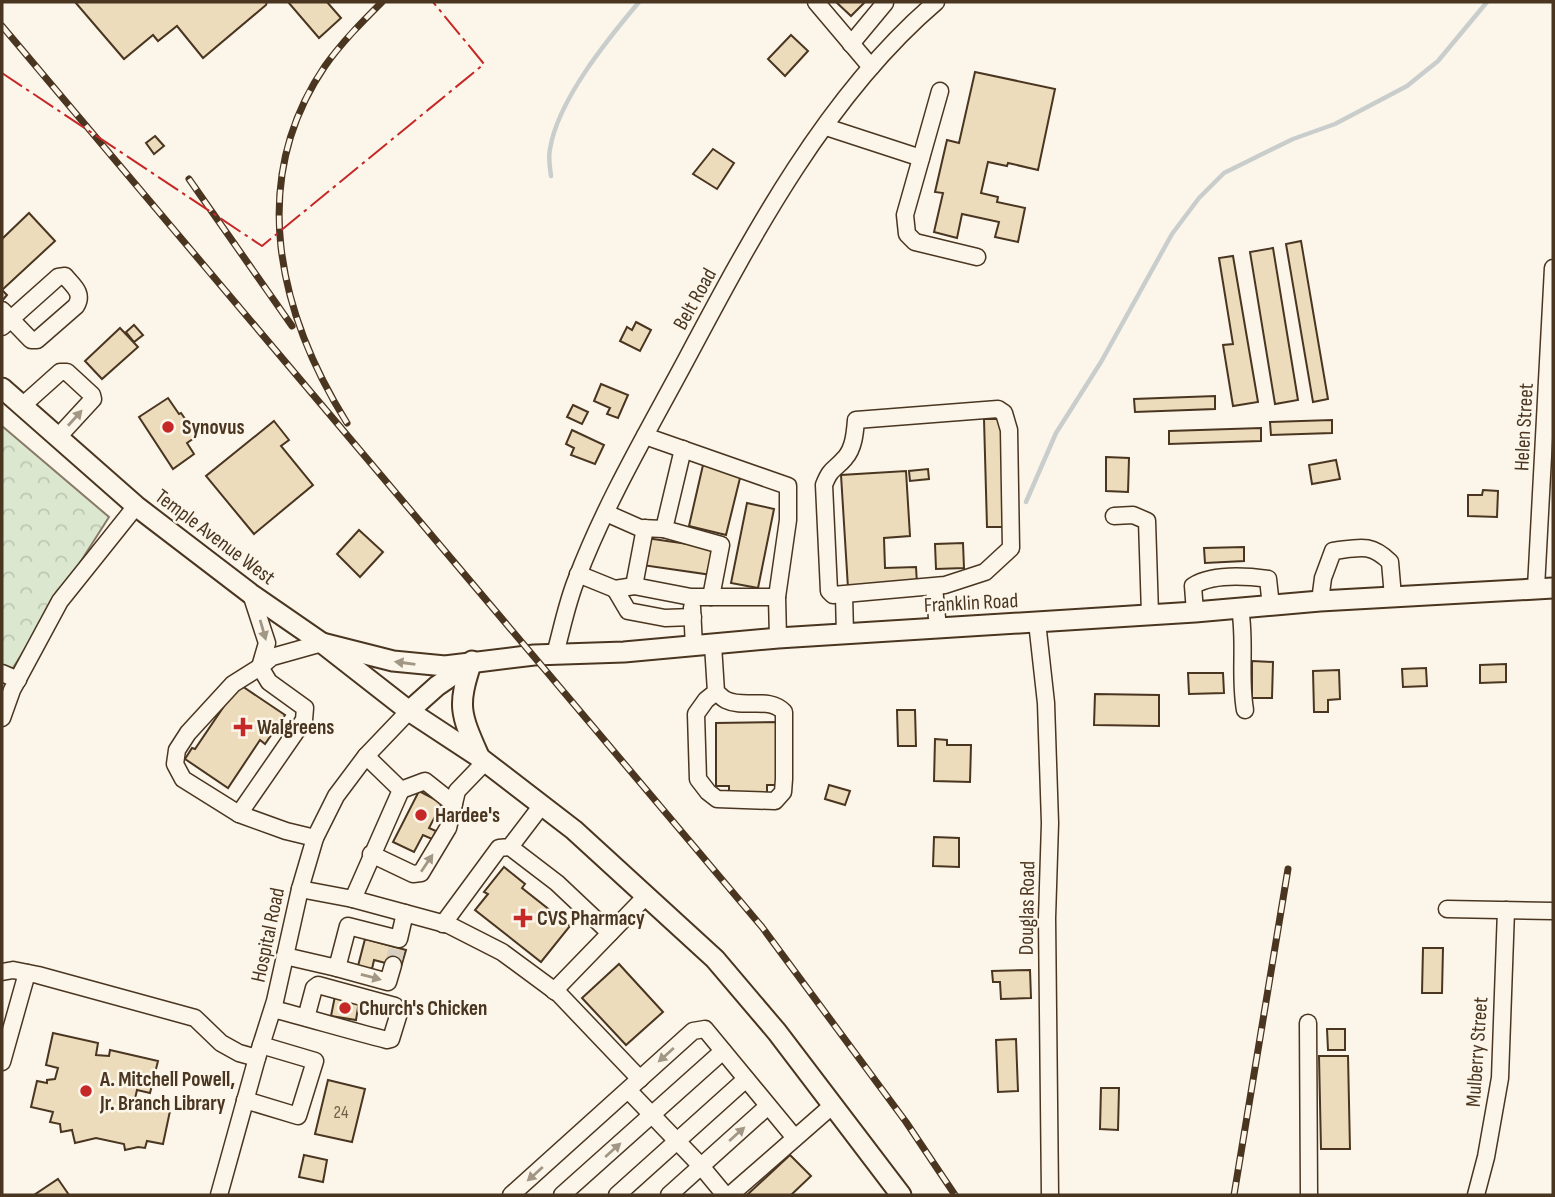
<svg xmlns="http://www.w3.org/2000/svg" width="1555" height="1197" font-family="'Sofia Sans Condensed',sans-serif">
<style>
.park{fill:url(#park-crowns);stroke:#887966;stroke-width:2}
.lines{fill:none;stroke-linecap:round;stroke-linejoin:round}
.stream{stroke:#c9cecd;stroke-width:4.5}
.building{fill:#ecdcbc;stroke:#4a3520;stroke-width:2}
.minor-tunnel{stroke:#d8cfc1;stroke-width:16;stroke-dasharray:16 8;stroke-linecap:butt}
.minor-casing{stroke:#4a3520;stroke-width:19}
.major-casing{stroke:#4a3520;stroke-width:23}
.minor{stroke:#fbf6e9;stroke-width:16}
.major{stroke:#fbf6e9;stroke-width:19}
.rail-casing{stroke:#4a3520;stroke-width:7}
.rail{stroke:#fbf6e9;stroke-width:4.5;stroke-dasharray:13;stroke-linecap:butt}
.power{stroke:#c62828;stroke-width:2;stroke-dasharray:24 5 3.5 5;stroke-linecap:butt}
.oneway{fill:#a29684}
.poi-dot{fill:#c62828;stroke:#fbf6e9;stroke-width:2.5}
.labels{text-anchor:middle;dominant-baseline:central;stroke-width:5;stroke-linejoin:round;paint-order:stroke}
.number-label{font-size:18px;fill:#725f47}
.street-label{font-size:21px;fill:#4a3520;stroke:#fbf6e9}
.poi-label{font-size:21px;font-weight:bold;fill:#4a3520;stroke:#fbf6e9;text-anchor:start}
</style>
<defs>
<pattern id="park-crowns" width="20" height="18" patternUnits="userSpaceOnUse" patternTransform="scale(1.75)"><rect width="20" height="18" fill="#dce7d0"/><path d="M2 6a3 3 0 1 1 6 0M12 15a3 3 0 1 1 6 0" fill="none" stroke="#bec7b2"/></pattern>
</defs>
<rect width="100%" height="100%" fill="#fbf6e9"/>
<path class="park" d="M2,426L109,517L13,668L2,696Z"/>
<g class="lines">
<g class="stream">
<path d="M551,176C550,168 548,158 550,149C558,100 607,40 639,2"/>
<path d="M1026,502L1056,433L1101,362L1172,234L1199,198L1224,173L1293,139L1335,124L1407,86L1438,61L1487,2"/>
</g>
</g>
<g class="building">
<path d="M75,2H267L266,5L203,58L177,26L158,41L153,35L124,59Z"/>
<path d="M288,2H327L341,18L319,38Z"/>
<path d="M836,2H865L851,16Z"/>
<path d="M791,35L808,51L785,76L768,59Z"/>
<path d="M975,72L1055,89L1038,170L1008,163L1007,166L988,162L981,193L998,197L997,202L1025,208L1018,242L995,237L999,222L962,214L957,238L934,232L943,193L935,192L947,140L959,143Z"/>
<path d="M155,136L164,146L154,154L146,143Z"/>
<path d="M713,149L734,163L717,189L693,174Z"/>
<path d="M29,213L55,241L2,290L7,295L2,301V239Z"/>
<path d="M1301,241L1328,399L1313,402L1286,244Z"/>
<path d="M1273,248L1298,400L1275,404L1250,252Z"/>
<path d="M1233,256L1258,402L1233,406L1223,345L1233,344L1219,258Z"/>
<path d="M636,322L651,330L640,351L620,341L627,327L632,330Z"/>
<path d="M134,325L143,335L134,342L126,332Z"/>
<path d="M120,328L138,347L102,379L85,361Z"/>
<path d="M601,384L628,395L618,418L607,414L610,408L594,401Z"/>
<path d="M1215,396V409L1135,412L1134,399Z"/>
<path d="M168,398L179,414L181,413L197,436L187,443L194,454L173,469L139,417Z"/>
<path d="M573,405L588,412L582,424L567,417Z"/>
<path d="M984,419H1002L1004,527H987Z"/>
<path d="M1332,420V433L1271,435L1270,422Z"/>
<path d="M274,421L289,440L281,446L313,485L254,534L206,476Z"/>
<path d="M1261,428V441L1169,444V431Z"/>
<path d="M572,430L604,445L595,464L571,455L574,448L566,444Z"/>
<path d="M1106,457L1129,458L1128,492L1106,491Z"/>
<path d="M1336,460L1340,479L1312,484L1309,465Z"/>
<path d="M703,465L741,474L726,535L689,526Z"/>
<path d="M928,469L929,479L910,481L909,471Z"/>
<path d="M906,471L910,536L884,538L885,568L916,567L917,584L848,588L841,475Z"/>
<path d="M1483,490L1498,491L1497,517L1468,516V495H1482Z"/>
<path d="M747,503L774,509L758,588L731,583Z"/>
<path d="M359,530L383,552L360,577L337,554Z"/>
<path d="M646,538L716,548L712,575L642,565Z"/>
<path d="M963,543L964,568L936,569L935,544Z"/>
<path d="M1244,547V561L1205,563L1204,548Z"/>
<path d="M1252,661L1273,662L1272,698H1252Z"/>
<path d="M1506,664V682L1480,683V665Z"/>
<path d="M1426,668L1427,686L1403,687L1402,669Z"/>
<path d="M1339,670L1340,699L1328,700V712H1314L1313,671Z"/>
<path d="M1188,673H1223L1224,693L1189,694Z"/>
<path d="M239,684L285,715L265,744L260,740L228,788L185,759L192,748L195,749Z"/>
<path d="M1095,694L1159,695V726L1094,725Z"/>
<path d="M897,710H915L916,746H898Z"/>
<path d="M779,722V785H767V795H729V786H716V723Z"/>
<path d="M935,739L947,740V745H971L970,782L934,781Z"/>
<path d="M829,785L850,791L845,805L825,799Z"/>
<path d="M419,791L442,803L429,828L436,831L432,839L423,835L414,852L393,842Z"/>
<path d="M934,837L959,838V867L933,866Z"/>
<path d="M504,867L525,884L522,888L570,926L541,962L475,910L488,894L484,892Z"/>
<path d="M365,939L406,950L401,967L374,960L372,969L358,966Z"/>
<path d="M1423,948H1443L1442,993H1422Z"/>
<path d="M619,964L663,1012L626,1045L582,998Z"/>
<path d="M1030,970L1031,998L1001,999L1000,982H993L992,971Z"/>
<path d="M335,996L359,1001L356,1020L331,1016Z"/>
<path d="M1327,1029H1345V1050H1328Z"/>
<path d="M53,1033L98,1043L96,1055L109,1056L110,1050L158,1061L150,1093L137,1090L134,1103L170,1111L163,1144L147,1141L145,1148L138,1147L125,1150L124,1144L96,1138L75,1143L72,1130L61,1132L60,1124L50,1122L53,1112L31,1107L37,1081L47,1083V1080L55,1079L58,1068L46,1065Z"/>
<path d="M1016,1039L1018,1091L998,1092L996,1040Z"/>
<path d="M1319,1056H1348L1350,1149H1321Z"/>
<path d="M328,1080L365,1089L352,1142L315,1134Z"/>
<path d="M1101,1088H1119L1118,1130L1100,1129Z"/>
<path d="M304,1155L327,1160L323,1182L299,1177Z"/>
<path d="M790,1155L811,1176L791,1195H747Z"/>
<path d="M58,1179L69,1195H34Z"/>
</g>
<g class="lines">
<path class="minor-tunnel" d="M393,965L397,947"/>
<defs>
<g id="minor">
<path d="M816,2L871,67"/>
<path d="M851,44L885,3"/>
<path d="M940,91L905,215L907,234L915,242L977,257"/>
<path d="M826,127L921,158"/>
<path d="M2,310L31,340H37L76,306C84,293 73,286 65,276L58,277L2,327"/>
<path d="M22,406L60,372H67L92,395L93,399L58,437"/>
<path d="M998,409L1004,413L1009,430L1011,548L985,572L945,585L833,595L829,591L824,485C831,467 834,471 845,458C854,448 855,432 856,420Z"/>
<path d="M645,436L788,486V520L777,597L778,638"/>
<path d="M683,449L664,529L721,545L711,597"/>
<path d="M606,513L640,528L664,529"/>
<path d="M1114,516L1133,515L1147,521L1150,614"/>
<path d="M578,574L615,589L634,586L691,597H777"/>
<path d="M634,586L645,528"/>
<path d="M934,587L938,628"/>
<path d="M1536,588L1553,268"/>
<path d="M615,589L628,611L665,618L693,617"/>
<path d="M251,594L267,643L260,667"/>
<path d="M844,595L845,634"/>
<path d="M1320,601L1323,578L1333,551C1358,548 1370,542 1390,562L1393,597"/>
<path d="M692,607L694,647"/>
<path d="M1240,608C1246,643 1239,676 1245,710"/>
<path d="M1195,612L1193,586C1212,574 1246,576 1268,579L1271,606"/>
<path d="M1037,622L1046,703L1050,823L1047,918L1050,1195"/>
<path d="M713,645L716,692L706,700L696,714L698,779L708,792L717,799L775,801L783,792L784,779V712C769,696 744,709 726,700C722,698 720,695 716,692"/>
<path d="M555,654C562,629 567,602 577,578C606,502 648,431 686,360C753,234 827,95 936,2"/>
<path d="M260,667L269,682L305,708L304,720L239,814L183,779L175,764L177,750L188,733L233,684Z"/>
<path d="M260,667L272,657L322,643"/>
<path d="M2,673L18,680"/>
<path d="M2,718L12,690L60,601L136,506"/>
<path d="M401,790L425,781L454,804"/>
<path d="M239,814L286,831L315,838"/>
<path d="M510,847L557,883L610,933"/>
<path d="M371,854L413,874L421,873L448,828L457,791L485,762"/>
<path d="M300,889L353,899L449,925L502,952L559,994L640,1079"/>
<path d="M353,899L401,790L366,756"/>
<path d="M1447,909L1553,911"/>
<path d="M443,924L499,848L510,847L542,805"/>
<path d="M285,956L337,968L348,926L399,939L405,913"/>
<path d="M337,968L388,982L393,965"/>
<path d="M2,972L13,970L38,975L195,1018L221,1043L239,1053L257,1058"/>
<path d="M554,991L646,896"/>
<path d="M273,1009C311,1019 348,1030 387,1040L391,1039L399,1013L395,1006L318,985L314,988L306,1018"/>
<path d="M1308,1023L1309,1195"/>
<path d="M2,1062L27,973"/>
<path d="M628,1090L701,1166L725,1195"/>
<path d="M245,1100L298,1116L315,1061L261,1045"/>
<path d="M219,1195L257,1058L275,1001L300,889L315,838L336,796L366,756L409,711"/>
<path d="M511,1195L693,1031L705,1029L795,1138"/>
<path d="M562,1195L723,1051"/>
<path d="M617,1195L746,1079"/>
<path d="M669,1195L768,1106"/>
<path d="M730,1195L833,1105"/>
<path d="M1476,1195L1486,1157L1500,1078L1506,910"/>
</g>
<g id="major">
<path d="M2,388L136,506L251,594L322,643L409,711L479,757L574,830L715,959L777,1032L901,1195"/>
<path d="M322,643L393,661L445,666L534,655L624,652L778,638L1195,612L1320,601L1553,588"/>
<path d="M472,661C457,706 460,713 479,756"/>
<path d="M409,711L437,686L466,666"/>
</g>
</defs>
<use href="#minor" class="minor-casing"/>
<use href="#major" class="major-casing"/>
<use href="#minor" class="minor"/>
<use href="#major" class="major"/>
<defs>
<g id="rail">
<path d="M2,26L762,927L906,1122L955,1195"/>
<path d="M189,179L292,326"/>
<path d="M347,423C278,312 247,181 325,66C342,42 362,22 382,2"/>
<path d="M1234,1195L1288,869"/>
</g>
</defs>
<use href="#rail" class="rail-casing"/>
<use href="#rail" class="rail"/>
<path class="power" d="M2,73L262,246L484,64L433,2"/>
</g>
<defs><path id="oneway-solid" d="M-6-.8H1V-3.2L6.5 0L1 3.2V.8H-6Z" transform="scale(1.75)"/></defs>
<g class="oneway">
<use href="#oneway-solid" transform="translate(75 418) rotate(-48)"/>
<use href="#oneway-solid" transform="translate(263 630) rotate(74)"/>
<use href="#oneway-solid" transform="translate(405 663) rotate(-172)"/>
<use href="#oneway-solid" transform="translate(427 863) rotate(-56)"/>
<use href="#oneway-solid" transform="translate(371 977) rotate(15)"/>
<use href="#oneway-solid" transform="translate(666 1055) rotate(138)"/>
<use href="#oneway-solid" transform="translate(737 1134) rotate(-42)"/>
<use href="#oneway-solid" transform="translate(613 1150) rotate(-42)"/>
<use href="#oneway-solid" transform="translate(535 1174) rotate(138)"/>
</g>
<g class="poi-dot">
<circle cx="168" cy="427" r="7"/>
<path d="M239.5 716.5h7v7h7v7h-7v7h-7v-7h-7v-7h7z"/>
<circle cx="421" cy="815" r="7"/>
<path d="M519.5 907.5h7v7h7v7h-7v7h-7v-7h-7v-7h7z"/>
<circle cx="345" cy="1008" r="7"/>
<circle cx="86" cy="1091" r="7"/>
</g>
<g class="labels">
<g class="number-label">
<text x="341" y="1112">24</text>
</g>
<g class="street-label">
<text transform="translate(695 299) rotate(-61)">Belt Road</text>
<text transform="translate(1524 427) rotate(-87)">Helen Street</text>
<text transform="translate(215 537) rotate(37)">Temple Avenue West</text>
<text transform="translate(971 603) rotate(-3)">Franklin Road</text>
<text transform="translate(1027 908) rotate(-89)">Douglas Road</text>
<text transform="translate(268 935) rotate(-78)">Hospital Road</text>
<text transform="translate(1477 1052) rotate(-86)">Mulberry Street</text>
</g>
<g class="poi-label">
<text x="182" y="427">Synovus</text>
<text x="257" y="727">Walgreens</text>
<text x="435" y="815">Hardee's</text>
<text x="537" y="918">CVS Pharmacy</text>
<text x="359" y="1008">Church's Chicken</text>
<text x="100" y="1079">A. Mitchell Powell,<tspan x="100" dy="24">Jr. Branch Library</tspan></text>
</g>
</g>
<rect width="1555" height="1197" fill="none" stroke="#4a3520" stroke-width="7"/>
</svg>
